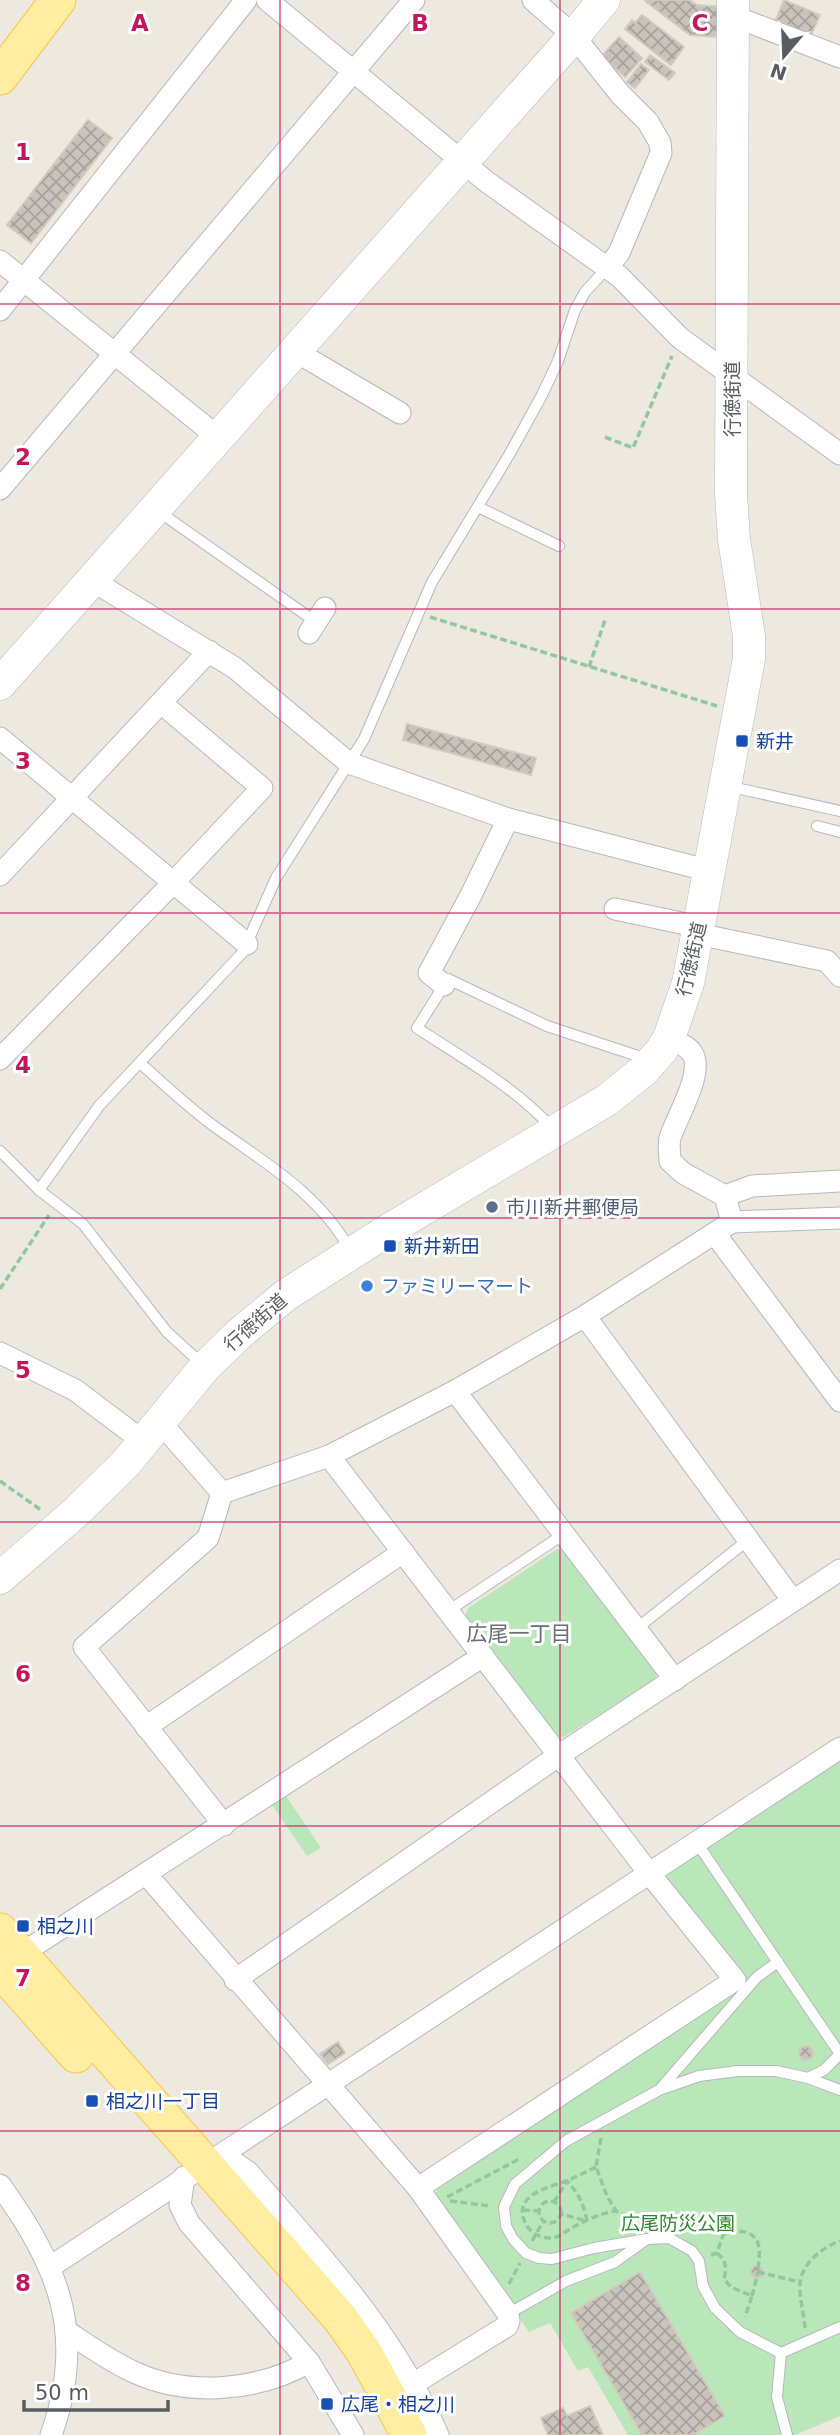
<svg xmlns="http://www.w3.org/2000/svg" width="840" height="2435" font-family="'DejaVu Sans','Noto Sans JP',sans-serif">
<style>
.park{fill:#bae7b9}
.building{fill:url(#building-cross-hatch);stroke:#d2cbbd;stroke-width:2}
.lines{fill:none;stroke-linecap:round;stroke-linejoin:round}
.lane-casing{stroke:#b5b8be;stroke-width:12}
.street-casing{stroke:#b5b8be;stroke-width:23}
.secondary-casing{stroke:#b5bac0;stroke-width:33}
.primary-casing{stroke:#fcc449;stroke-width:37}
.path{stroke:#92c89f;stroke-width:3.5;stroke-dasharray:7 3.5;stroke-linecap:butt}
.lane{stroke:#fff;stroke-width:10}
.street{stroke:#fff;stroke-width:21}
.secondary{stroke:#fff;stroke-width:32}
.primary{stroke:#ffeda2;stroke-width:35}
.grid{fill:none;stroke:#c2185b;stroke-width:2;stroke-opacity:0.55}
.transit-dot{fill:#1a4fb4;stroke:#fff;stroke-width:2.5}
.service-dot{fill:#5c6f8a;stroke:#fff;stroke-width:2.5}
.shop-dot{fill:#3f7fe0;stroke:#fff;stroke-width:2.5}
.labels{text-anchor:middle;dominant-baseline:central;stroke-width:6;stroke-linejoin:round;paint-order:stroke}
.street-label{font-size:19px;fill:#585d62;stroke:#fff}
.transit-label{font-size:19px;fill:#164399;stroke:#fff;text-anchor:start}
.service-label{font-size:19px;fill:#4e5e75;stroke:#fff;text-anchor:start}
.shop-label{font-size:19px;fill:#366cbe;stroke:#fff;text-anchor:start}
.park-label{font-size:19px;fill:#2e852e;stroke:#fff}
.neighbourhood-label{font-size:21px;fill:#696f74;stroke:#fff}
.grid-label{font-size:23px;text-anchor:middle;font-weight:bold;fill:#c2185b;stroke:#fff;stroke-width:6;stroke-linejoin:round;paint-order:stroke}
</style>
<defs>
<pattern id="building-cross-hatch" width="8" height="8" patternUnits="userSpaceOnUse" patternTransform="scale(1.75)"><rect width="8" height="8" fill="#c8c4bc"/><path d="M0 0l8 8M0 8l8-8" fill="none" stroke="#a5a29c"/></pattern>
</defs>
<rect width="100%" height="100%" fill="#ede9df"/>
<g class="park">
<path d="M557,1549L567,1552L657,1672L655,1679L564,1737L557,1736L465,1617L468,1608Z"/>
<path d="M840,1760V2416L795,2435H628L588,2367L578,2371L550,2323L529,2332L435,2196L437,2189L747,1981L667,1880L669,1869Z"/>
<path d="M286,1796L321,1848L307,1856L272,1805Z"/>
</g>
<g class="building">
<path d="M646,0H689L697,5L720,7L717,37L690,35L645,1Z"/>
<path d="M784,0L820,15L811,35L776,20Z"/>
<path d="M642,15L684,47L671,65L625,29L632,20L635,23Z"/>
<path d="M619,37L642,58L625,77L602,56Z"/>
<path d="M650,55L675,73L669,80L645,62Z"/>
<path d="M641,64L649,70L635,88L627,82Z"/>
<path d="M88,120L112,138L31,243L7,225Z"/>
<path d="M407,724L536,758L531,775L403,740Z"/>
<path d="M338,2042L345,2053L328,2064L320,2054Z"/>
<circle cx="806" cy="2053" r="7"/>
<circle cx="757" cy="2272" r="6"/>
<path d="M640,2272L725,2416L693,2435H642L571,2313Z"/>
<path d="M590,2406L603,2435H548L541,2418L563,2408L567,2416Z"/>
</g>
<g class="lines">
<defs>
<g id="lane">
<path d="M478,507L559,546"/>
<path d="M158,511L316,622"/>
<path d="M727,786L840,811"/>
<path d="M817,826L840,832"/>
<path d="M140,1063C165,1085 190,1109 218,1129C267,1164 320,1195 350,1250"/>
<path d="M553,1129C515,1087 464,1059 417,1028L448,979L547,1026L650,1060"/>
<path d="M0,1151L39,1190L83,1224L167,1332L203,1365"/>
<path d="M39,1190L99,1106L243,952L276,878L364,739L432,582L509,455L542,395L558,361L575,310L585,292L608,267"/>
<path d="M448,1611L564,1534"/>
<path d="M636,1629L748,1540"/>
<path d="M697,1843L840,2054L824,2070L808,2078"/>
<path d="M661,2088L757,1977L778,1962"/>
<path d="M647,2239L594,2248L552,2259L539,2258L526,2253L513,2239L506,2226L504,2207L515,2184L566,2141L659,2090L699,2076L738,2071H776L808,2078L840,2090"/>
<path d="M508,2314L566,2281L615,2262L647,2239L669,2238L692,2251L699,2261L703,2286L715,2308L740,2332L781,2353L840,2327"/>
<path d="M781,2353L777,2397L787,2435"/>
</g>
<g id="street">
<path d="M267,0L487,182L620,277L680,338L840,454"/>
<path d="M533,0L574,36L620,94L648,122L660,143L661,153L619,253L608,267"/>
<path d="M733,16L840,57"/>
<path d="M0,261L219,438"/>
<path d="M0,310L246,0"/>
<path d="M295,351L400,413"/>
<path d="M0,489L414,0"/>
<path d="M93,581L235,668L349,763L508,819L710,871"/>
<path d="M309,633L325,608"/>
<path d="M0,738L247,944"/>
<path d="M0,875L209,651"/>
<path d="M615,909L700,927"/>
<path d="M698,934L827,961L840,976"/>
<path d="M444,985L429,973L470,897L508,819"/>
<path d="M0,1059L173,883L262,788L161,703"/>
<path d="M725,1196L752,1186L840,1181"/>
<path d="M732,1222L840,1218"/>
<path d="M715,1234L840,1401"/>
<path d="M585,1316L793,1601"/>
<path d="M0,1353L75,1390L144,1442"/>
<path d="M455,1391L675,1680"/>
<path d="M160,1422L222,1493L329,1456L455,1391L585,1316L732,1222L725,1196L683,1173L670,1161C670,1153 668,1146 670,1138C676,1118 705,1072 692,1053C688,1046 676,1042 669,1038"/>
<path d="M329,1456L649,1873L735,1980L418,2188"/>
<path d="M222,1493L208,1538L84,1647L224,1825"/>
<path d="M146,1727L403,1552"/>
<path d="M146,1874L418,2188L508,2314L509,2321L507,2326L413,2384"/>
<path d="M21,1954L483,1656"/>
<path d="M235,1980L558,1756L840,1570"/>
<path d="M207,2164L232,2161L248,2172C321,2256 393,2331 438,2435"/>
<path d="M184,2177L180,2205L189,2223L309,2362L353,2435"/>
<path d="M0,2185C59,2267 87,2335 51,2435"/>
<path d="M50,2267L840,1748"/>
<path d="M66,2331C89,2346 111,2362 136,2373C189,2397 259,2391 309,2362"/>
</g>
<g id="secondary">
<path d="M0,684L574,36L604,0"/>
<path d="M0,1578L77,1511L126,1463L205,1367L239,1334L286,1295L385,1232L607,1100L643,1071L661,1051L669,1038L688,983L749,659V636L734,539L731,494L733,0"/>
</g>
<g id="primary">
<path d="M0,77L58,0"/>
<path d="M0,1931L340,2318L364,2352L409,2435"/>
<path d="M0,1969L76,2055"/>
</g>
</defs>
<use href="#lane" class="lane-casing"/>
<use href="#street" class="street-casing"/>
<use href="#secondary" class="secondary-casing"/>
<use href="#primary" class="primary-casing"/>
<g class="path">
<path d="M605,437L633,448L672,356"/>
<path d="M430,617L717,706"/>
<path d="M589,667L605,620"/>
<path d="M0,1289L49,1215"/>
<path d="M0,1481L41,1510"/>
<path d="M601,2138L596,2167L607,2196L616,2211L643,2224"/>
<path d="M596,2167C586,2172 576,2177 566,2181C547,2188 509,2196 527,2226C532,2234 541,2238 550,2238C559,2238 563,2233 570,2229C584,2221 600,2213 616,2211"/>
<path d="M447,2197L521,2158"/>
<circle cx="550" cy="2212" r="11"/>
<path d="M450,2201L491,2206"/>
<path d="M554,2202L567,2181C578,2193 584,2204 587,2221L561,2214"/>
<path d="M523,2210L538,2211"/>
<path d="M532,2241L543,2222"/>
<path d="M717,2253C726,2261 727,2267 724,2279L731,2287L752,2296L745,2317"/>
<path d="M711,2255L717,2253L723,2235C737,2228 757,2230 759,2248C760,2256 758,2264 758,2272L800,2282"/>
<path d="M509,2284L520,2263"/>
<path d="M752,2296L758,2272"/>
<path d="M805,2328C804,2314 799,2297 800,2283C802,2263 823,2247 840,2241"/>
</g>
<use href="#lane" class="lane"/>
<use href="#street" class="street"/>
<use href="#secondary" class="secondary"/>
<use href="#primary" class="primary"/>
</g>
<path class="grid" d="M280,0V2435M560,0V2435M0,304H840M0,609H840M0,913H840M0,1218H840M0,1522H840M0,1826H840M0,2131H840"/>
<g class="transit-dot">
<rect x="735" y="734" width="14" height="14" rx="3.5"/>
<rect x="383" y="1239" width="14" height="14" rx="3.5"/>
<rect x="16" y="1919" width="14" height="14" rx="3.5"/>
<rect x="85" y="2094" width="14" height="14" rx="3.5"/>
<rect x="320" y="2397" width="14" height="14" rx="3.5"/>
</g>
<circle class="service-dot" cx="492" cy="1207" r="7"/>
<circle class="shop-dot" cx="367" cy="1286" r="7"/>
<g class="labels">
<g class="street-label">
<text transform="translate(732 399) rotate(-90)">行徳街道</text>
<text transform="translate(691 959) rotate(-77)">行徳街道</text>
<text transform="translate(255 1322) rotate(-41)">行徳街道</text>
</g>
<g class="transit-label">
<text x="756" y="741">新井</text>
<text x="404" y="1246">新井新田</text>
<text x="37" y="1926">相之川</text>
<text x="106" y="2101">相之川一丁目</text>
<text x="341" y="2404">広尾・相之川</text>
</g>
<g class="service-label">
<text x="506" y="1207">市川新井郵便局</text>
</g>
<g class="shop-label">
<text x="381" y="1286">ファミリーマート</text>
</g>
<g class="park-label">
<text x="678" y="2223">広尾防災公園</text>
</g>
<g class="neighbourhood-label">
<text x="519" y="1634">広尾一丁目</text>
</g>
</g>
<g class="grid-label">
<text x="140" y="31">A</text>
<text x="420" y="31">B</text>
<text x="700" y="31">C</text>
<text x="23" y="160">1</text>
<text x="23" y="465">2</text>
<text x="23" y="769">3</text>
<text x="23" y="1073">4</text>
<text x="23" y="1378">5</text>
<text x="23" y="1682">6</text>
<text x="23" y="1986">7</text>
<text x="23" y="2291">8</text>
</g>
<g transform="translate(784 56) rotate(199)" stroke="#ffffff" stroke-width="5" paint-order="stroke">
<path d="M0-5L12 26L0 18L-12 26Z" fill="#585d62"/>
<text y="-10" font-size="19" font-weight="bold" text-anchor="middle" fill="#585d62">N</text>
</g>
<path d="M24 2400v10h144v-10" fill="none" stroke="#585d62" stroke-width="3.5"/>
<text x="35" y="2400" font-size="21" fill="#585d62" stroke="#ffffff" stroke-width="5" paint-order="stroke">50 m</text>
</svg>
